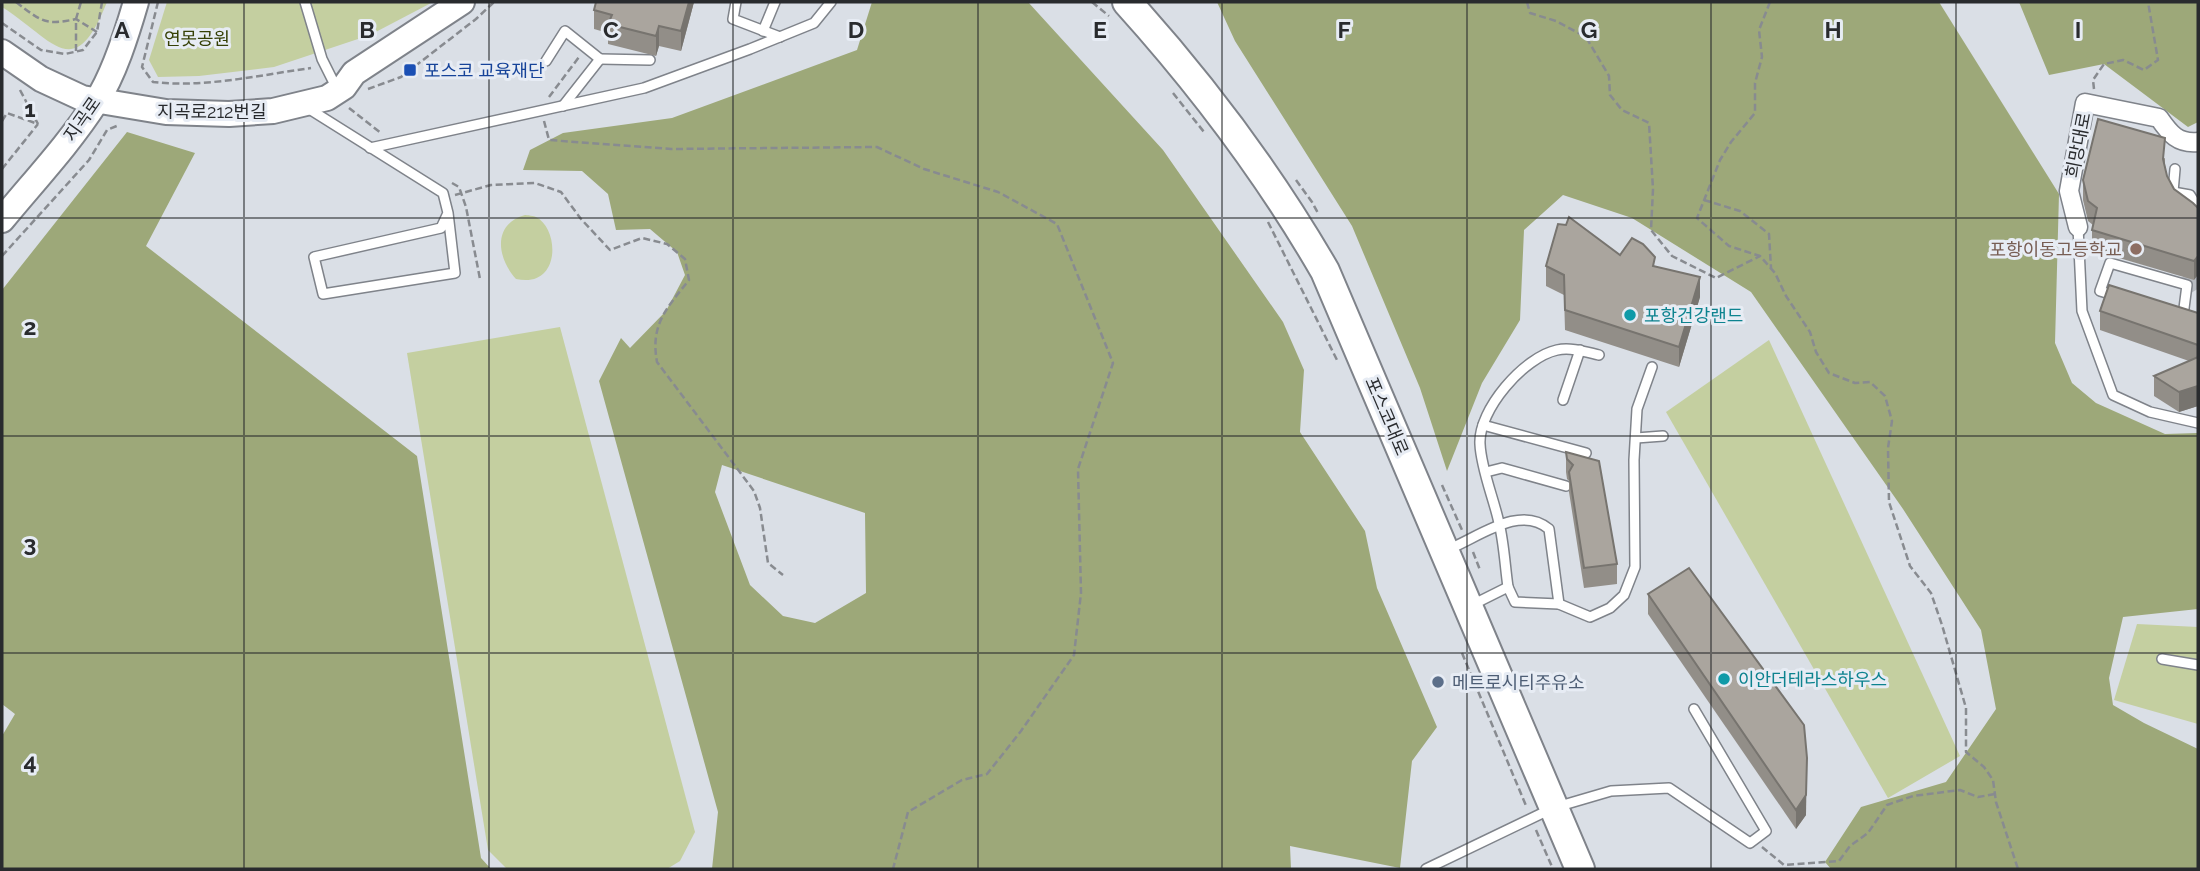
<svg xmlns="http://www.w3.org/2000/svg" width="2200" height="871" font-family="Raleway,'Noto Sans KR',sans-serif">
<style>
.green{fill:#c4cfa0}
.forest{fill:#9da879;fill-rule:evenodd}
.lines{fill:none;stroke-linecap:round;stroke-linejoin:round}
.minor-tunnel{stroke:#b7bbc1;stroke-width:18;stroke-dasharray:18 9;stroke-linecap:butt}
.service-casing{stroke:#7f838a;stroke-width:12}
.minor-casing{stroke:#7f838a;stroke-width:21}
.secondary-casing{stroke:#7f838a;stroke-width:28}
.primary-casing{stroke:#7f838a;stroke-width:32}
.path{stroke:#888b90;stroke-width:2.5;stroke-dasharray:7 3.5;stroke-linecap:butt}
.service{stroke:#fff;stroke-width:9}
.minor{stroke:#fff;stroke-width:18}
.secondary{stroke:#fff;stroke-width:24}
.primary{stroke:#fff;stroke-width:28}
.wall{fill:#928e88}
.shaded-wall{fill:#77746f}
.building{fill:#aaa59e;stroke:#77746f;stroke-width:2}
.grid{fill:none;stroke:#292b2e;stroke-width:2;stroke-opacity:0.55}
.transit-dot{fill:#1a4fb4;stroke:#e7ecf4;stroke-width:2.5}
.education-dot{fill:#8d6e63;stroke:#e7ecf4;stroke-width:2.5}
.culture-dot{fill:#0f9aa8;stroke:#e7ecf4;stroke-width:2.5}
.service-dot{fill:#5c6f8a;stroke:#e7ecf4;stroke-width:2.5}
.labels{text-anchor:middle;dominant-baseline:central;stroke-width:6;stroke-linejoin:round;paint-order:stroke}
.park-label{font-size:18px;fill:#364006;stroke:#e7ecf4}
.transit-label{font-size:18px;fill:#164399;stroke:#e7ecf4;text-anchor:start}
.street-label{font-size:18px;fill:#292b2e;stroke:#e7ecf4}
.education-label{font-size:18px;fill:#785e54;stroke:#e7ecf4;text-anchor:end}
.culture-label{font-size:18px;fill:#0d838f;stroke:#e7ecf4;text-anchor:start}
.service-label{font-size:18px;fill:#4e5e75;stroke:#e7ecf4;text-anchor:start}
.grid-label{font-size:23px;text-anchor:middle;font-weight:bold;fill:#292b2e;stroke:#e7ecf4;stroke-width:6;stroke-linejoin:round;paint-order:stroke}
</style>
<rect width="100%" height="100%" fill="#dadfe6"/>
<g class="green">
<path d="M2,2H107C74,85 54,40 2,7Z"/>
<path d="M167,2H433L370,35L274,67L199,76L158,77L149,60Z"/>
<path d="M525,215C526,215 535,216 536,217C560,229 561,289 516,279C497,258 492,224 525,215Z"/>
<path d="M560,327L695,832L680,861L667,869H507L488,850L407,353Z"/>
<path d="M1769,340L1960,756L1888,798L1666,412Z"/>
<path d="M2137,624L2198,627V724L2114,700Z"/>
</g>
<g class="forest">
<path d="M872,2H1028L1163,150L1283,322L1304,370L1300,432L1365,531L1377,588L1437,727L1412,761L1400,868L1290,846L1291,869H712L718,812L599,381L621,338L630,348L666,311L685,275L677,252L650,229L616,230L608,194L582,171L523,170L530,150L563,133L672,118L857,50ZM722,465L865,513L866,593L815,623L783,616L750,585L715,492Z"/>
<path d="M1217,2H1939L2059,194L2055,343L2072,383L2096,403L2165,434L2198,433V609L2123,617L2109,678L2113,705L2144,723L2198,749V869H1831L1825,862L1861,807L1946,782L1996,709L1981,630L1903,509L1751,292L1632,218L1563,195L1524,230L1520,320L1482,383L1447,471L1420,388L1352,226L1235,41Z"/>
<path d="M2019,2H2198V122L2188,127L2104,64L2049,75Z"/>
<path d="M127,132L195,153L146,246L417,456L481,858L491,869H2V736L15,714L2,704V290Z"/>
</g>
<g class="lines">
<path class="minor-tunnel" d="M2187,285L2198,278"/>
<defs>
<g id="service">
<path d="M305,2L322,59L337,89"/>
<path d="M736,2L733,19L780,37"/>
<path d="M763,31L775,2"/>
<path d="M600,59L650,60"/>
<path d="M546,61L565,31L600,59L563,106"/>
<path d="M306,107L443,193L448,213L455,273L323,294L314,257L441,228L448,213"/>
<path d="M370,148L644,88L750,49L814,23L831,2"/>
<path d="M2175,169L2173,192L2190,195L2198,208"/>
<path d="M2078,227L2082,311L2113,395L2150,412L2198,423"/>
<path d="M2110,263L2187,285L2183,316L2100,291Z"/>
<path d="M1563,400L1580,350"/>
<path d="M1483,425L1586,453"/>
<path d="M1636,438L1663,436"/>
<path d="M1486,472L1502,468L1566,486"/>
<path d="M1449,549C1479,537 1520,504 1549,529L1559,604"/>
<path d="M1508,587L1515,602L1559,604L1590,617L1610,608L1624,595L1635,567L1634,460L1637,409L1652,367"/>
<path d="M1470,606L1508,587C1505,566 1504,543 1499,523C1494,499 1481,469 1480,444C1478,410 1524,357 1557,350C1571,347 1586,352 1599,355"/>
<path d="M2162,659L2198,665"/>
<path d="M1426,869L1553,808L1611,791L1669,788L1750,843L1766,831L1694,709"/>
</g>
<path id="minor" d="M2078,227L2069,191L2085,103L2159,118C2170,134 2178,144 2198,142"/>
<g id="secondary">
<path d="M2,52L41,79L82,98L166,112L229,114L273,111L327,98L344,87L354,73L462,2"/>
<path d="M2,220C34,181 69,144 96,102C114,75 127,33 136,2"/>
</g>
<path id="primary" d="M1127,2C1201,84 1269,174 1325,271L1580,869"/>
</defs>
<use href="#service" class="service-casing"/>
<use href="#minor" class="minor-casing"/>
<use href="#secondary" class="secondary-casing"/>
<use href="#primary" class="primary-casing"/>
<g class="path">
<path d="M16,2C41,21 45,26 76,19L97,32"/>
<path d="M158,2L142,67L153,82C205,88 260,75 311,68"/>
<path d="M1092,2L1109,16"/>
<path d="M1527,2L1530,13L1556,21L1586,37L1609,76L1610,95L1622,110L1649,123L1653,189L1651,230L1672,256L1716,278L1760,256"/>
<path d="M1770,2L1759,30L1762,57L1755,83V113L1731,142L1720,160L1697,218L1729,246L1760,256L1775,273L1786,296L1810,332L1816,352L1829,373L1855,383L1870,382L1885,396L1892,421L1888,448L1889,502L1910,566L1931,593L1942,625L1966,708V752L1984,767L1993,780L1996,802L2018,869"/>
<path d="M2,23L41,50L65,54L83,50L97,32L102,2"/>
<path d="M76,51V19L81,2"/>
<path d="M368,89L401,77L476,19L494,2"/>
<path d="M2094,89L2093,80L2104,64L2123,60L2144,70L2158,60L2148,2"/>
<path d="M20,90L38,124"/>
<path d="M1173,93L1204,132"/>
<path d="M549,97L579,57"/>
<path d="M349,108L381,133"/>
<path d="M2,121L7,113L38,124"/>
<path d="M544,121L549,140L671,149L877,147L924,169L998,192L1057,224L1113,363L1078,469L1081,593L1074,655L1021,731L987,774L962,780L908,812L893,869"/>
<path d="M2,169L38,124"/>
<path d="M1296,180L1312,202L1319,215"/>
<path d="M452,183L459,187L466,207L480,279"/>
<path d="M455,195L491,185L535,183L561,192L581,219L610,250L642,238L667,244L685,259L689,280C667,308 650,324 657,362L754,491L760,508L768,563L783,575"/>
<path d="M1704,200L1740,211L1769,234L1771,268"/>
<path d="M1268,222L1337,360"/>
<path d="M2,256L89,160L107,130L119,125"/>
<path d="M1442,485L1462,530"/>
<path d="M1473,552L1480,570"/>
<path d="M1462,653L1527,808"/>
<path d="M1536,830L1553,869"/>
<path d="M1762,847L1784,865L1839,861L1850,846L1868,833L1887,805L1913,796L1960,790L1978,797L1995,794"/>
</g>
<use href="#service" class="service"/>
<use href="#minor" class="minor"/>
<use href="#secondary" class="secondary"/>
<use href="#primary" class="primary"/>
</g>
<g class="wall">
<path d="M694,2L681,51L659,46L656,56L608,44V33L594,29V10Z"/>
<path d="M2165,158V165L2167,176L2174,189L2198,208L2194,280L2092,250V230L2093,225L2088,221L2083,200V180Z"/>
<path d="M1546,266L1655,267L1700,297L1679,367L1565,330L1564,295L1546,286Z"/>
<path d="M2100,311L2198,313V406L2179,412L2154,396V376L2189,361L2100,330Z"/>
<path d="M1566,452L1599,461L1617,564V584L1584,588L1569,492V481L1567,479L1566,472Z"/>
<path d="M1648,594L1806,815L1796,829L1648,614Z"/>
</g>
<g class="shaded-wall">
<path d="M689,2H694L681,51V31Z"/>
<path d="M659,26V46L656,56V36Z"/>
<path d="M2198,256V275L2194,280V261Z"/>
<path d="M1700,277V297L1679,367V347Z"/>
<path d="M2198,386V406L2179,412V392Z"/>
<path d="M1807,758L1806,815L1796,829V810Z"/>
</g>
<g class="building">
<path d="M596,2H689L681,31L659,26L656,36L608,24L612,15L594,10Z"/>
<path d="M2098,119L2165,138L2163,159L2167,176L2174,189L2193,203L2198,208V256L2194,261L2092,230L2097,208L2088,201L2083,180Z"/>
<path d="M1569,217L1620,255L1632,238L1643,244L1655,257L1653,266L1700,277L1679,347L1565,310L1564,275L1546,266L1558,224L1566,225Z"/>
<path d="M2109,285L2198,313V345L2100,311Z"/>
<path d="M2198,357V386L2179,392L2154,376Z"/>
<path d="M1566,452L1599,461L1617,564L1584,568L1569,472L1573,465L1567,459Z"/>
<path d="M1689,568L1804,725L1807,758L1806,795L1796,810L1648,594Z"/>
</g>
<path class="grid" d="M244,2V869M489,2V869M733,2V869M978,2V869M1222,2V869M1467,2V869M1711,2V869M1956,2V869M2,218H2198M2,436H2198M2,653H2198"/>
<rect class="transit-dot" x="403" y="63" width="14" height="14" rx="3.5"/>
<circle class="education-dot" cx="2136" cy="249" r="7"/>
<g class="culture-dot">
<circle cx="1630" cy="315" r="7"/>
<circle cx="1724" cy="679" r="7"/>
</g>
<circle class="service-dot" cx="1438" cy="682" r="7"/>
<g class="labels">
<g class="park-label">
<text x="197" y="38">연못공원</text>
</g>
<g class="transit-label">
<text x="424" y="70">포스코 교육재단</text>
</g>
<g class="street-label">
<text x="212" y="111">지곡로212번길</text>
<text transform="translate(82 119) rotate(-55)">지곡로</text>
<text transform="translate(2078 145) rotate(-79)">희망대로</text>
<text transform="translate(1387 416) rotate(67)">포스코대로</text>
</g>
<g class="education-label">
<text x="2122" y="249">포항이동고등학교</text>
</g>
<g class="culture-label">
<text x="1644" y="315">포항건강랜드</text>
<text x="1738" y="679">이안더테라스하우스</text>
</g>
<g class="service-label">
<text x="1452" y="682">메트로시티주유소</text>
</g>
</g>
<g class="grid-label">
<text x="122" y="38">A</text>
<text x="367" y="38">B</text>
<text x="611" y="38">C</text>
<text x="856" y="38">D</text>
<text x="1100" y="38">E</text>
<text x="1344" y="38">F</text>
<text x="1589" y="38">G</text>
<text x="1833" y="38">H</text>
<text x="2078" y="38">I</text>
<text x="30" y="117">1</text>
<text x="30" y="335">2</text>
<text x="30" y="552">3</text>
<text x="30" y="770">4</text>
</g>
<rect width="2200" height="871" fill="none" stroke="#292b2e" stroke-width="7"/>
</svg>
